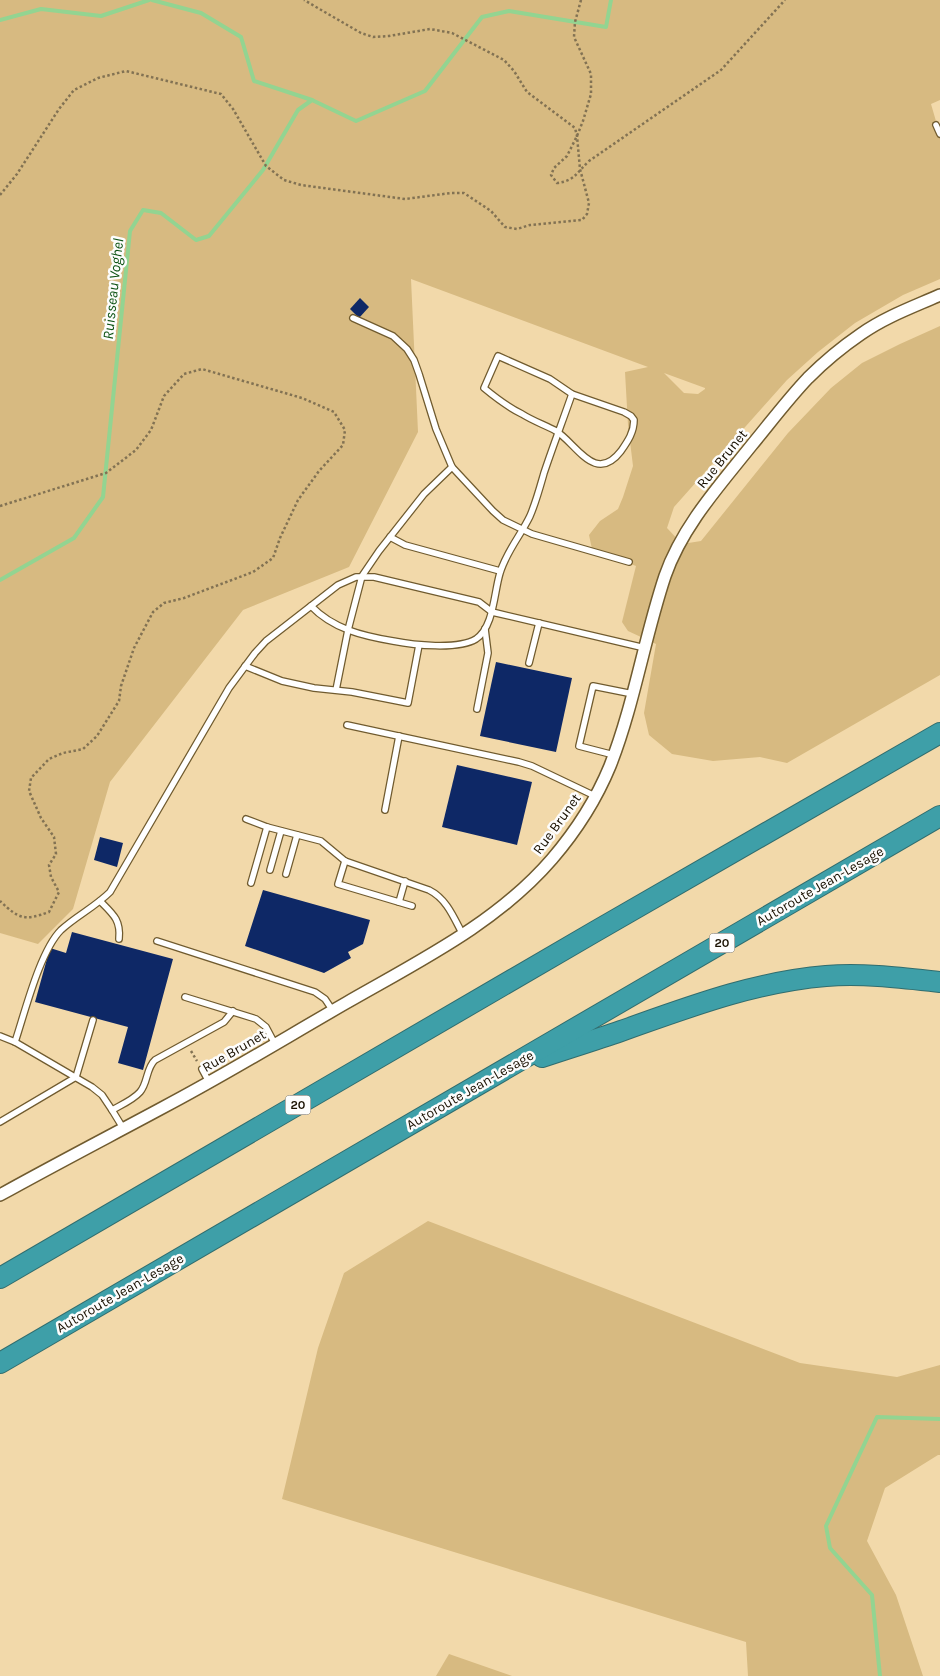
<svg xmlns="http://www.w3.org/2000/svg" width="940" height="1676" font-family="Karla,sans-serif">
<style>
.green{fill:#d7ba81;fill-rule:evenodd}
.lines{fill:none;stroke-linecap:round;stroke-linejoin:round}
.stream{stroke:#93d491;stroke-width:4}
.building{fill:#0e2866}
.service-casing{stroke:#705b2f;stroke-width:8}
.minor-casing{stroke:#705b2f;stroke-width:14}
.motorway-casing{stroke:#316d6e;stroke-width:22}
.path{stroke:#827253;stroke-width:2.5;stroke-dasharray:2.5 2.5;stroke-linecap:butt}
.service{stroke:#fff;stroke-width:5.5}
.minor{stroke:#fff;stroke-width:11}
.motorway{stroke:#3e9fa8;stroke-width:20}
.labels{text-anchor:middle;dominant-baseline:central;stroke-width:5;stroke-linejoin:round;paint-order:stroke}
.shield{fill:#fdfdfd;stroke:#5d574d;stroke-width:1}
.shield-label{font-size:12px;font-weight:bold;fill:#191001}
.street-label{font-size:14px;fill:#191001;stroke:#fdfdfd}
.water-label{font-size:15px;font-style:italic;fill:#0d5314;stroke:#fdfdfd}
</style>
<rect width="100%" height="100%" fill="#f2d9aa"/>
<g class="green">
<path d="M0,0H940V100L931,104L940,135V279L903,295L855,323L818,352L787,380L674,507L667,528L682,544L701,541L788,433L831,388L862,363L900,344L940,326V675L787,763L760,757L713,761L672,754L649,735L644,713L656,644L628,631L622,622L636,566L592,549L589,535L600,521L618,509L623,497L633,466L628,425L625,372L648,367L411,279L418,432L349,567L243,610L110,782L73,909L38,944L0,933ZM664,373L705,388V389L698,394L684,393Z"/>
<path d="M428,1221L800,1363L897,1377L940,1365V1455H938L885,1488L867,1541L896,1595L923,1676H748L746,1642L282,1499L318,1348L344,1273Z"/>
<path d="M449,1654L512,1676H436Z"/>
</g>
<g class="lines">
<g class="stream">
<path d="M152,0L201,13L241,37L254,81L312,100"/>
<path d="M0,20L41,9L101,16L149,0"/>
<path d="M0,580L74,538L103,497L130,231L143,210L161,213L196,240L209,236L263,170L298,110L312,100L356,121L425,91L482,17L509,11L606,27L611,0"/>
<path d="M880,1676L872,1595L830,1548L826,1526L877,1417L940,1419"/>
</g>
</g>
<g class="building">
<path d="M360,298L369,307L359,318L350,309Z"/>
<path d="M496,662L572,678L556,752L480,736Z"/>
<path d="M457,765L532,782L517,845L442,827Z"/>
<path d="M100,837L123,843L117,867L94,860Z"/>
<path d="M263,890L370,920L363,944L348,952L351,958L324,973L245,946Z"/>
<path d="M72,932L173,959L143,1070L118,1063L128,1027L35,1002L50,948L66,953Z"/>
</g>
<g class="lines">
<defs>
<g id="service">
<path d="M936,125L940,134"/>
<path d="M353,318L393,336L407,349L414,360L419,374L436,429L452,467L493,511L503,520L532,534L629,562"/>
<path d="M498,356L550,379L572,394L624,412L631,416L634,420C634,432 628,441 621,451C595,485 576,443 556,431C545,425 533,421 522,414C508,407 496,398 484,388Z"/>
<path d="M390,537L405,545L500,571"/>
<path d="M311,606C333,629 363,636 393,641C413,645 458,650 476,639C494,627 494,592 500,573C506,552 521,535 530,516C536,502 540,487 544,473C553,446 563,420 572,394"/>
<path d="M529,663L539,623"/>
<path d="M245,666L282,681L314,688L352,692L408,703L419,645"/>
<path d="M336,690L348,630L362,576L379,551L424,494L452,467"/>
<path d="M477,709L488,653L485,629"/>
<path d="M347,725L519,762L532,766L595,796"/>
<path d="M614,755L579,746L593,686L633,694"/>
<path d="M385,810L399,736"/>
<path d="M246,819L267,827L321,841L345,861L429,890C447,899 454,918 463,935"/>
<path d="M345,861L338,884L412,906"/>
<path d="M270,870L281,831"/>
<path d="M286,874L297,835"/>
<path d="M251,883L267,827"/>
<path d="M100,901C113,914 121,920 119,939"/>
<path d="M399,902L405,881"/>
<path d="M157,941L315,992L325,999L333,1011"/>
<path d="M185,997L256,1019L266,1027L275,1044"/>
<path d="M0,1036L15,1042L92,1087L102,1095L112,1110"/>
<path d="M15,1042C25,1012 40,951 61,930C76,916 95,907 110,892L229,688L255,653L266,641L338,585L356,577H374L479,602L492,612L645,648"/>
<path d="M202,1069L209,1082"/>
<path d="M0,1122L76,1077L93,1020"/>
<path d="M123,1128L112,1110C121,1105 133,1100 140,1092C148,1083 146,1068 155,1060L224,1022L233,1011"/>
</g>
<path id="minor" d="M0,1195C54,1165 108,1137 162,1108C225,1075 285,1038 346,1003C419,961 497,923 552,859C576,831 596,800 610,766C634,705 644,639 665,576C682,527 719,486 751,446C770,423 788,399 808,378C824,362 842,347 861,334C885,317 913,307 940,295"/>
<g id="motorway">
<path d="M542,1057C569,1048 595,1040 621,1031C689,1007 754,982 826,976C864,973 903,978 940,982"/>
<path d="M0,1278L596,931L940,733"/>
<path d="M0,1363L940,816"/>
</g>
</defs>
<use href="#service" class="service-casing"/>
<use href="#minor" class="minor-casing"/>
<use href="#motorway" class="motorway-casing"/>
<g class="path">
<path d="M581,0L575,22L574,37L591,74V94L583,121L577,136L567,156L554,168L551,175L557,183C575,181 577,172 589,161L721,70L785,0"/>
<path d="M0,195L17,174L59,109L74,90L98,78L126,71L221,94L233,109L266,166L284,180L301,185L405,199L451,193H464L491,211L505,227L517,229L530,225L582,220L587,214L589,203L580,169L577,136L575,128L527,92L514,71L504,60L452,33L430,29L389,36L373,37L361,33L304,0"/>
<path d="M0,506L106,473L136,450L151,430L164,396L184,374L202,369L302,398L334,412L345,430L343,445L319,471L298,500L280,538L273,558L253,572L184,598L164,603L153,612L134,648L121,686L119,701L97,736L83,749L63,753L49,759L31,778L29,791L41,818L54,837L56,854L49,865L51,877L59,892L49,912C24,921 19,919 0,901"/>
<path d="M191,1051L197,1061"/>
</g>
<use href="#service" class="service"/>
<use href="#minor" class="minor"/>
<use href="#motorway" class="motorway"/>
</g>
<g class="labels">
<g class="shield">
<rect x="709.5" y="933.5" width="25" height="19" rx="4"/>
<rect x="285.5" y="1095.5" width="25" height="19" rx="4"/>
</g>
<g class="shield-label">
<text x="722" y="943">20</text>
<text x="298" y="1105">20</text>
</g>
<g class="street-label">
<text transform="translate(722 459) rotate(-51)">Rue Brunet</text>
<text transform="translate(557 824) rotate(-54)">Rue Brunet</text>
<text transform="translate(820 886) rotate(-30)">Autoroute Jean-Lesage</text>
<text transform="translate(234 1051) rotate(-30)">Rue Brunet</text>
<text transform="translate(470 1090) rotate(-30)">Autoroute Jean-Lesage</text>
<text transform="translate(120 1293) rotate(-30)">Autoroute Jean-Lesage</text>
</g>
<g class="water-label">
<text transform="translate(113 289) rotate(-84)">Ruisseau Voghel</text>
</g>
</g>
</svg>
